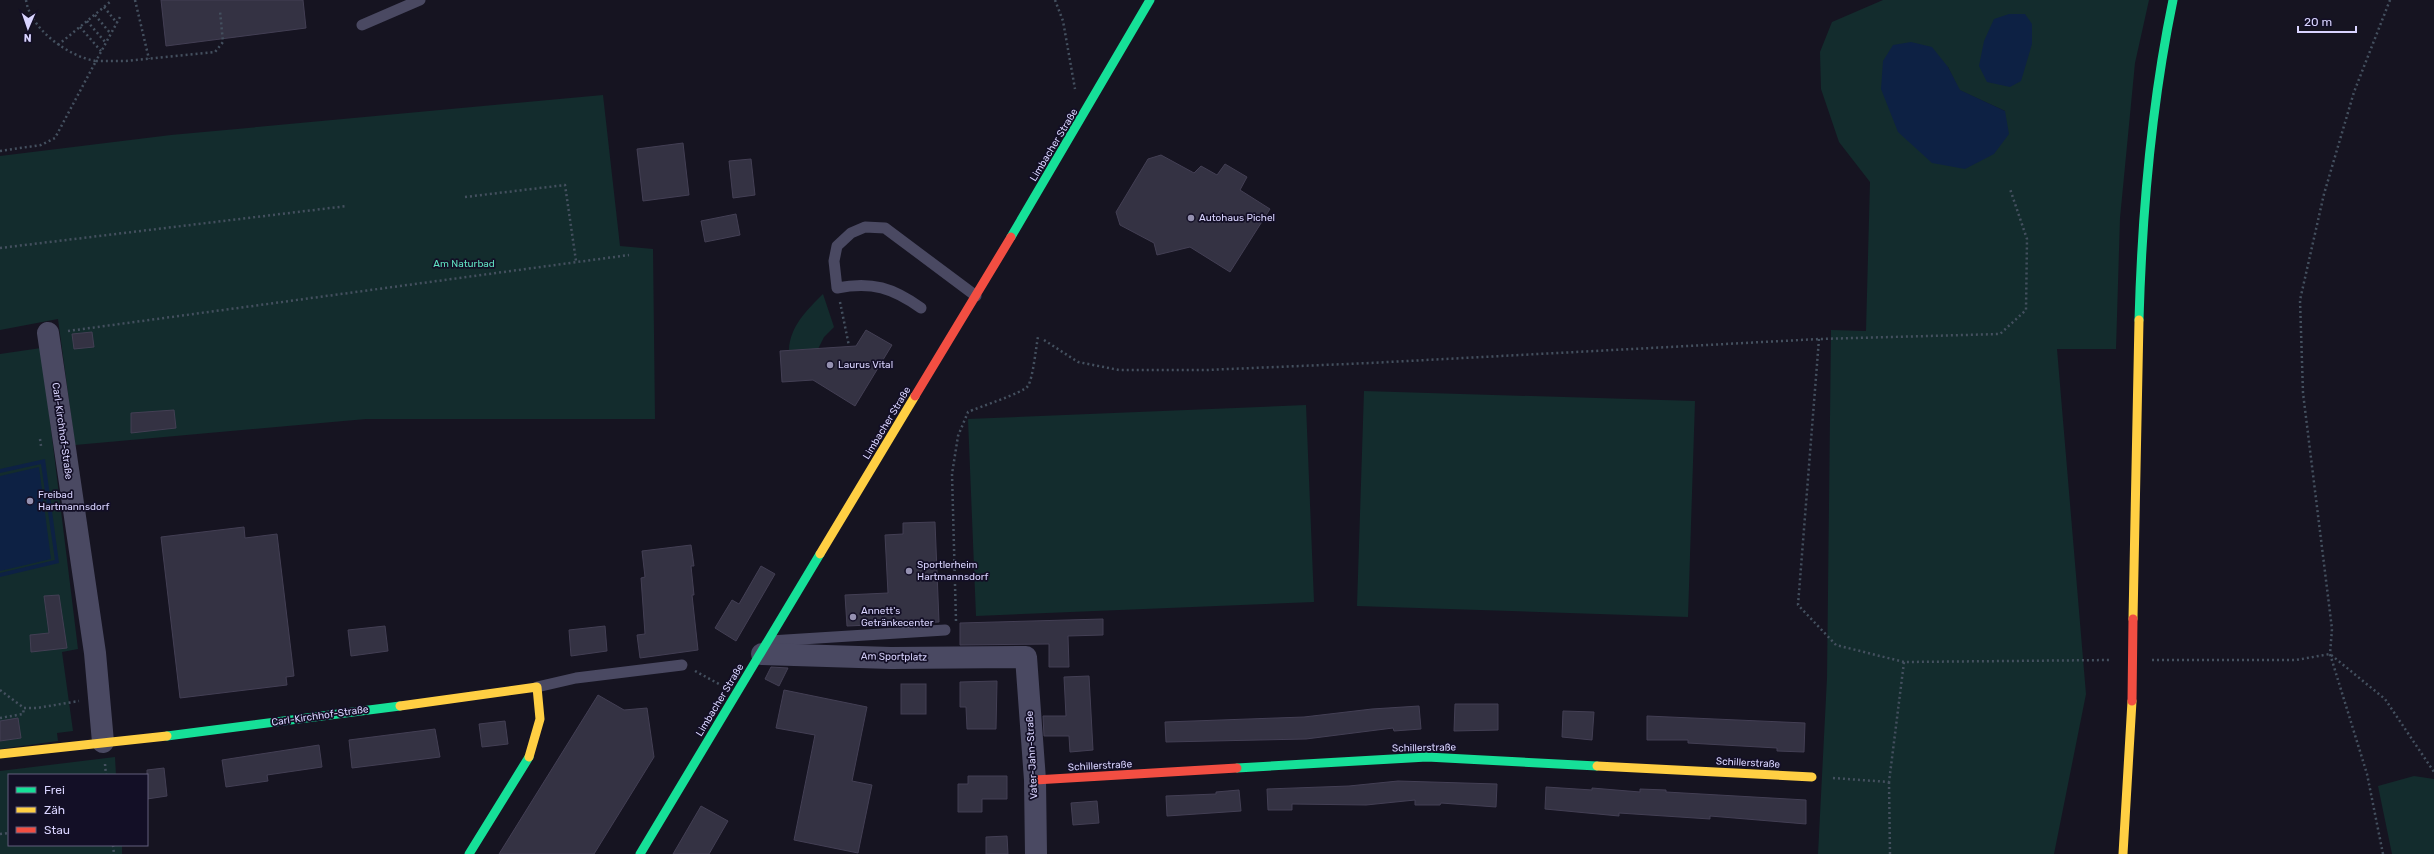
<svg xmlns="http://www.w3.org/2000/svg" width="2434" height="854" font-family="Rubik,sans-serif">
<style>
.green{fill:#132c2d;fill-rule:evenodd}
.water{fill:#0d2144}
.building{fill:#343243;stroke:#433f54}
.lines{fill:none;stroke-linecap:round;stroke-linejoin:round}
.path{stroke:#44505f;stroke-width:2.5;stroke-dasharray:2 3;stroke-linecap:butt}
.lane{stroke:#4a4962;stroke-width:11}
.street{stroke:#4a4962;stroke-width:22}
.fast{stroke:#16e098;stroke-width:9}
.slow{stroke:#ffcf43;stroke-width:9}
.jam{stroke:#f24e42;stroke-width:9}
.jam-bridge{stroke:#f24e42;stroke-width:9}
.poi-dot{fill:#9591b1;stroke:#130f26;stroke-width:1.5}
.labels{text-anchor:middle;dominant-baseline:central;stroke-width:3.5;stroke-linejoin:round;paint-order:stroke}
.street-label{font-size:10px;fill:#d9d4ff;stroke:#130f26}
.poi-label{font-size:10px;fill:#d9d4ff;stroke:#130f26;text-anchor:start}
.park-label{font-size:10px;fill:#5fe0c0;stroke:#130f26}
</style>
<rect width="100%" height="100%" fill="#161421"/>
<g class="green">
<path d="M1883,0H2149L2135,63L2120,218L2116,349H2057L2086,694L2054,854H1818L1827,678L1831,330L1866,331L1870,182L1839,142L1821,89L1820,52L1832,22ZM1948,67L1959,90L2005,111L1898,132Z"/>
<path d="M603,95L620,246L653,249L655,419H366L75,445L58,319L0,330V156L171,135Z"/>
<path d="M823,294L834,327L824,337L818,349L789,350C790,326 807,310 823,294Z"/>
<path d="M41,348L78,649L62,652L73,731L57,733L58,741L0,749V354Z"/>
<path d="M1364,391L1695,401L1688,617L1357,606Z"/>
<path d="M1306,405L1314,602L976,616L968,419Z"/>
<path d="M115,757L116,775H9V845H122V854H0V771Z"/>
<path d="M2414,776L2434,779V854H2392L2378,786Z"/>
</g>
<g class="water">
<path d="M2009,14H2025L2032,24V44L2021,81L2010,87L1987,82L1979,66L1984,41L1994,19Z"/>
<path d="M1911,42L1932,47L1948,67L1960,90L2005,111L2009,134L1994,154L1965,169L1932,163L1898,132L1881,89L1883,61L1893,45Z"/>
<path d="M45,459L59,563L0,577V573L55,560L41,464L0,473V469Z"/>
<path d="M39,467L51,559L0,571V476Z"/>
</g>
<g class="building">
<path d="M161,0H303L306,28L166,46Z"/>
<path d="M683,143L689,195L643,201L637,149Z"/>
<path d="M1161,155L1194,173L1201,166L1217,175L1225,164L1247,177L1240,190L1270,209L1230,272L1190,247L1157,255L1154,243L1120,225L1116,212L1148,159Z"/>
<path d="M751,159L755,195L733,198L729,161Z"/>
<path d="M736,214L740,235L705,242L701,221Z"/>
<path d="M866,330L892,345L855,406L813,380L782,382L780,351L856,346Z"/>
<path d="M92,332L94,347L74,349L72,334Z"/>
<path d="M174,410L176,428L131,433V413Z"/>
<path d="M935,522L939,622L847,626L845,595L888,593L885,535L903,534V523Z"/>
<path d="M244,527L245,538L277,534L294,676L286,677L287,685L180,698L161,537Z"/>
<path d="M691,545L694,566H691L694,595H692L698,650L640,658L637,635L645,634L641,578L645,577L642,551Z"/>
<path d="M761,566L775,574L736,641L715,628L732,600L739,604Z"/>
<path d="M59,595L67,648L31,652L30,635L49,633L44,596Z"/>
<path d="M1103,619V635L1068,636L1069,667H1049V644L960,645V623Z"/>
<path d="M385,626L388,651L351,656L348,630Z"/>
<path d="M605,626L607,651L571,656L569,630Z"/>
<path d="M771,667L788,668L779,686L765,679Z"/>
<path d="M1089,676L1093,750L1070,752L1069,736H1044L1043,716H1066L1064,677Z"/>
<path d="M997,681L996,729H967L966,707H960V682Z"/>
<rect x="901" y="684" width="25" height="30"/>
<path d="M784,690L867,707L852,781L872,785L858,853L794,840L815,735L776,728Z"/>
<path d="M598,695L624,710L647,708L654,757L594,854H499Z"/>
<path d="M1455,704H1498V730L1454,731Z"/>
<path d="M1419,706L1421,729L1394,731L1393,728L1306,739L1166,742L1165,722L1304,717L1372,709Z"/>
<path d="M1563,711L1594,712L1592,740L1562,737Z"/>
<path d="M1647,716L1805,723L1804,752L1777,751V748L1688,743V740H1647Z"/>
<path d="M18,718L21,738L0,741V721Z"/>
<path d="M505,721L508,744L482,747L479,724Z"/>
<path d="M435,729L440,757L352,768L349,740Z"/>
<path d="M319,745L322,767L267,775L268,781L226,787L222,760Z"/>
<path d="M164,768L167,796L147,799V770Z"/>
<path d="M968,776H1007V799H982V812H958V784H968Z"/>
<path d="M1398,781L1497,784L1496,807L1441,803L1440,805H1415V800L1366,805L1292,804V810H1268L1267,789L1349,786Z"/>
<path d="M1546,787L1592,790V788L1640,792V789L1666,790V792L1806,800V824L1710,816V819L1619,813V816L1545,809Z"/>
<path d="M1239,790L1241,811L1167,816L1166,796L1216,794V792Z"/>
<path d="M1097,801L1099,823L1073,825L1071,803Z"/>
<path d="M701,806L728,821L709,854H673Z"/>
<path d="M1007,836L1008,854H986V837Z"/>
</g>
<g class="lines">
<g class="path">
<path d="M135,0L149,59"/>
<path d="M1055,0L1063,21L1075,89"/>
<path d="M104,7L117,23"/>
<path d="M95,15L111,34"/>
<path d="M120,17L96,61H126L215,52L223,42L220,11"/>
<path d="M87,21L106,43"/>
<path d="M80,27L101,51"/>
<path d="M58,45L110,2"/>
<path d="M0,151L41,145L55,138L96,61C69,57 30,29 26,0"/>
<path d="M465,197L565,185L576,261"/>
<path d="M0,248L347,206"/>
<path d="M840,302L849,346"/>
<path d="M68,331L629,255"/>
<path d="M1819,339L1798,605L1836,645L1904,662"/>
<path d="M1044,340L1078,362L1119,370H1206L1370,363L1819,339L2000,334L2026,310L2027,239L2010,189"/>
<path d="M40,439L41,446"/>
<path d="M956,621L952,474L958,436L968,412C979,407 1023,393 1028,386C1033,378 1036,347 1038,337"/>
<path d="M2152,660H2296L2330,654L2385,699L2434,772"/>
<path d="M695,671L719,684"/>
<path d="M0,690L24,708H37L79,701"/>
<path d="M0,718L23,714L24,708"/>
<path d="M105,764L106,775"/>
<path d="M1833,778L1889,782L1904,662L2111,660"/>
<path d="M1889,782L1890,854"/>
<path d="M0,834L9,833"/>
<path d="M113,845L114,854"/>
<path d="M2383,854L2367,774L2330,654L2332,629L2303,393L2300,300L2324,194L2354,92L2390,0"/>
</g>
<g class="lane">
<path d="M362,25L420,0"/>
<path d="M921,308C893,288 872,281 837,288L834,261L837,246L851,233L865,227L885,228L976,296"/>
<path d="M770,641L945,630"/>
<path d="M537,687L576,678L682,665"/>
</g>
<g class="street">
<path d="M48,333L95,653L103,742"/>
<path d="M762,654L891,658L1026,657L1035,780L1036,854"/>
</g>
<g class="fast">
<path d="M1011,237L1150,0"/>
<path d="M2139,320C2142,212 2151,106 2173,0"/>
<path d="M167,736L400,706"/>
<path d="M1237,768L1427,757L1597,766"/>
<path d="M469,854L529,757"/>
<path d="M640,854L820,554"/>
</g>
<g class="slow">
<path d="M820,554L915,396"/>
<path d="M2133,619L2139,320"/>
<path d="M400,706L537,687L540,719L529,757"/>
<path d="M0,754L167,736"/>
<path d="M1597,766L1812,777"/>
<path d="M2123,854L2132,701"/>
</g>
<g class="jam">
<path d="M915,396L1011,237"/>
<path d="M1035,780L1237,768"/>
</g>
<path class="jam-bridge" d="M2132,701L2133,619"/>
</g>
<g class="poi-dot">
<circle cx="1191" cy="218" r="4"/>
<circle cx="830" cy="365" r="4"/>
<circle cx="30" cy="501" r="4"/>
<circle cx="909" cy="571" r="4"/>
<circle cx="853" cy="617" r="4"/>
</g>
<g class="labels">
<g class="street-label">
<text transform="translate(1054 145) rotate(-59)">Limbacher Straße</text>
<text transform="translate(887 423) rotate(-59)">Limbacher Straße</text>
<text transform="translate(62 431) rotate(82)">Carl-Kirchhof-Straße</text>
<text transform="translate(894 657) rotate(1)">Am Sportplatz</text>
<text transform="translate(720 700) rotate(-59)">Limbacher Straße</text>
<text transform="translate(320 716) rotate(-8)">Carl-Kirchhof-Straße</text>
<text transform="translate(1424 748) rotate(-1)">Schillerstraße</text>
<text transform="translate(1032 755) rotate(-93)">Vater-Jahn-Straße</text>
<text transform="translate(1748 763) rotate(3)">Schillerstraße</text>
<text transform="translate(1100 766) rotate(-3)">Schillerstraße</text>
</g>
<g class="poi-label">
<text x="1199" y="218">Autohaus Pichel</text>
<text x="838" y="365">Laurus Vital</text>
<text x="38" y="495">Freibad<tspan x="38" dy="12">Hartmannsdorf</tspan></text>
<text x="917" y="565">Sportlerheim<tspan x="917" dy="12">Hartmannsdorf</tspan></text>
<text x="861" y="611">Annett's<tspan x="861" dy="12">Getränkecenter</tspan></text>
</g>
<g class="park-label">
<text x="464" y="264">Am Naturbad</text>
</g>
</g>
<rect x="8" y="774" width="140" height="72" fill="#130f26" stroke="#625e7d"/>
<rect x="16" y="787" width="20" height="6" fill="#16e098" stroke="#625e7d"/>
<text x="44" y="794" font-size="12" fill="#d9d4ff">Frei</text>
<rect x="16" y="807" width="20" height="6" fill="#ffcf43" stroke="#625e7d"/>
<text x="44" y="814" font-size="12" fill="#d9d4ff">Zäh</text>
<rect x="16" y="827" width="20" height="6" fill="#f24e42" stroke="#625e7d"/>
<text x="44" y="834" font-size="12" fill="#d9d4ff">Stau</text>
<g transform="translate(28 28) rotate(182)" stroke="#130f26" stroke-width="3" paint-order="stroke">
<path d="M0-3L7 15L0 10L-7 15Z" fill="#d9d4ff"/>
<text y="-6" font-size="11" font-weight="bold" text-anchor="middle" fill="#d9d4ff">N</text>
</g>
<path d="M2298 26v6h58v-6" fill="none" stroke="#d9d4ff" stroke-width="2"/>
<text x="2304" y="26" font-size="12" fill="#d9d4ff" stroke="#130f26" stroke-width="3" paint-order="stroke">20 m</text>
</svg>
